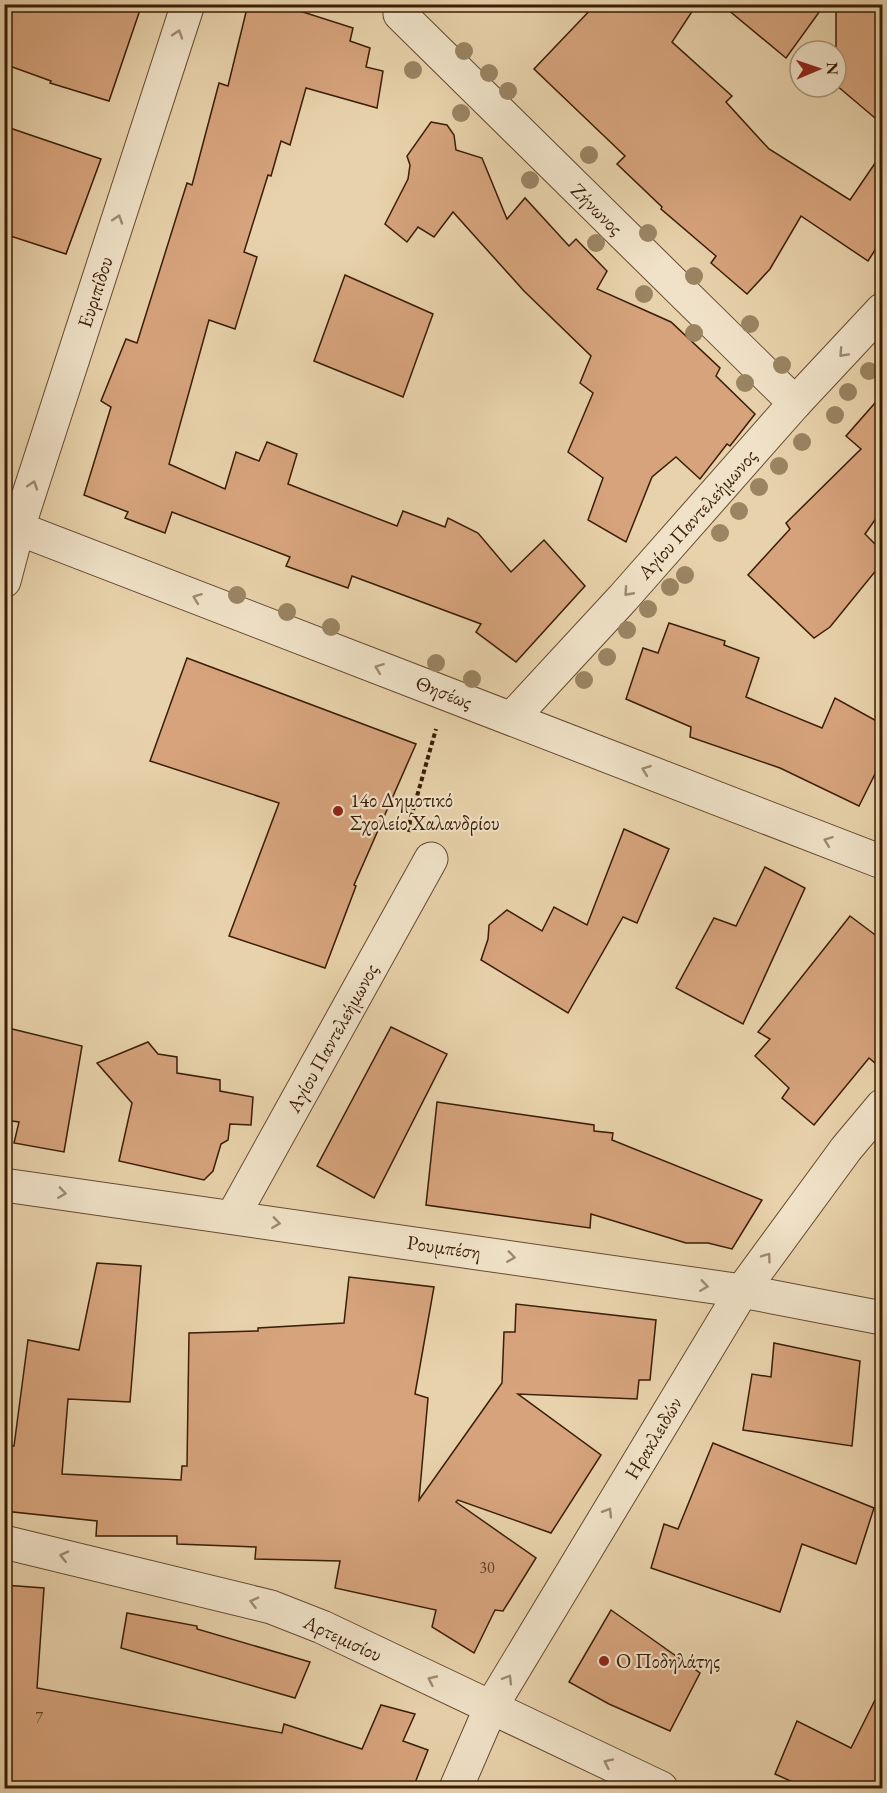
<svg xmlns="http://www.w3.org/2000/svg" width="887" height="1793" font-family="'EB Garamond',serif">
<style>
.building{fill:#d6a37c;stroke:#3a1d06;stroke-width:1.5}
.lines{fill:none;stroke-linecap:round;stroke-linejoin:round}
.minor-casing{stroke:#664a2f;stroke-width:35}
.tertiary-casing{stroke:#664a2f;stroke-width:35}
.path{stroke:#3a1d06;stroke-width:4;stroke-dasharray:4.5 3;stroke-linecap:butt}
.minor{stroke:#f0e2c8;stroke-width:33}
.tertiary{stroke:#f0e2c8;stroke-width:33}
.tree{fill:#9a8462}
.oneway{stroke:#9e8971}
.poi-dot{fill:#8f2418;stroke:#f0e2c8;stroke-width:2}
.labels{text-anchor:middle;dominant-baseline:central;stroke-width:4.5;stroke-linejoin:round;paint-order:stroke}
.number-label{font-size:16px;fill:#613e24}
.street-label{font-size:20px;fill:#3a1d06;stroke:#f0e2c8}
.poi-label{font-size:20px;fill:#3a1d06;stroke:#f0e2c8;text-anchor:start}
</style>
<rect width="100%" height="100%" fill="#e8d2ab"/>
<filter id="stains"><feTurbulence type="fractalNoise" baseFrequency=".00333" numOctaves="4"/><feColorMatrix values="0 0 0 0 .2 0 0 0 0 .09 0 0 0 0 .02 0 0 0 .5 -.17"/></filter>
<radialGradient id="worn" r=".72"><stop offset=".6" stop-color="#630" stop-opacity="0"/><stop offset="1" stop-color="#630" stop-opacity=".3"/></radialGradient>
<g class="building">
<path d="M4,4H142L109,101L50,83L51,81L4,64Z"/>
<path d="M248,4H278L353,28L350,41L370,48L366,67L383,71L377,108L306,88L290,145L281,141L271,176L268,175L244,252L257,257L235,329L209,320L169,464L225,489L236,452L259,461L267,442L297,454L288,484L397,526L403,511L445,527L448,518L478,533L511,572L544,540L585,586L516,662L476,632L481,624L352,576L348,588L286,566L290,557L172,512L165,533L125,518L128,512L84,495L111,407L101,401L126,339L137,343L187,183L192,185L219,83L228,86Z"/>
<path d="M596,4H697L672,42L732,96L726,102L769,149L850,200L882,153V239L868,261L801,216L770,269L747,294L711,263L716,256L661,209L662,207L617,164L625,156L534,69Z"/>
<path d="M721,4H825L786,58Z"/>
<path d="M836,4H882V124L836,85Z"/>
<path d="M431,122L447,125L454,135L456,150L482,158L507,219L525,198L569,246L576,239L607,271L597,289L671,322L720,368L716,376L755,414L730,446L727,444L700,479L676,457L652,477L626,542L588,520L603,478L568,452L593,393L580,383L591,356L524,291L453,212L434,237L418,227L407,242L385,224L408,179L410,165L407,156Z"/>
<path d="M4,126L101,159L66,254L4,234Z"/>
<path d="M345,275L433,314L403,397L314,361Z"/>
<path d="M882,395V510L865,534L882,551V563L830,627L814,638L748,575L790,529L786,523L861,449L846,436Z"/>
<path d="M669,623L725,641L724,645L759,658L746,697L822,728L835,698L882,724V760L859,806L780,768L690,737L691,727L626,699L643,648L658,653Z"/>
<path d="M187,658L416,744L354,885L356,886L325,968L229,936L279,803L150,761Z"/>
<path d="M624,829L669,849L637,923L623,917L568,1013L481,960L488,939L489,925L507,910L542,931L554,907L587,925Z"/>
<path d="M765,867L805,888L743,1024L676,988L714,918L736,926Z"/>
<path d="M850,916L882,940V1069L869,1058L814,1125L782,1098L789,1088L755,1056L770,1039L758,1032Z"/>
<path d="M4,1027L82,1046L64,1152L14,1143L19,1122L4,1120Z"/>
<path d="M391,1027L447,1054L374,1198L317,1166Z"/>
<path d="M148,1042L158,1054L177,1057V1073L220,1080V1091L253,1097L251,1125L230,1124L228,1140L221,1144L213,1171L204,1180L119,1161L132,1103L97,1063Z"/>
<path d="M437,1102L594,1125V1131L613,1133L612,1140L762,1200L732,1249L708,1243H686L591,1214L590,1228L426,1205Z"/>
<path d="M97,1263L141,1266L130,1402L68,1399L62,1474L181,1480L182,1466H187L189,1333L258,1331V1328L344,1323L349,1277L434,1287L415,1394L428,1398L419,1500L502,1383L504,1332H515L516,1304L656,1320L650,1380H639L637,1399L518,1394L601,1455L551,1533L458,1500L456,1502L536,1558L503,1611L495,1610L474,1653L432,1627L436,1610L335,1588L340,1561L255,1559L256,1547L177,1544V1536H96L97,1521L4,1511V1445L14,1446L28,1340L79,1350Z"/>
<path d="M774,1343L860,1361L852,1446L743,1430L752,1374L771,1377Z"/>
<path d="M713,1443L874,1508L856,1564L802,1544L780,1612L651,1568L664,1524L678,1529Z"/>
<path d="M4,1585L44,1588L37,1688L282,1733L284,1724L362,1749L381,1705L415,1714L403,1741L428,1750L413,1788H4Z"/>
<path d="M611,1610L700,1673L670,1731L609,1704L569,1682Z"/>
<path d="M127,1613L197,1626V1629L310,1662L295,1698L121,1648Z"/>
<path d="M882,1686V1788H806L775,1774L797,1721L851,1748Z"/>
</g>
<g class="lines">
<defs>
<g id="minor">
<path d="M400,14L795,403"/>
<path d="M4,581L18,528L188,4"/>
<path d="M512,718L623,598L795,403L882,310"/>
<path d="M4,1185L742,1291L882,1318"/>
<path d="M233,1216L431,859"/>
<path d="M4,1542L271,1607L322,1627L661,1788"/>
<path d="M456,1788L491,1707L742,1291L846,1149L882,1106"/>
</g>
<path id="tertiary" d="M4,523L882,862"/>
</defs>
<use href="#minor" class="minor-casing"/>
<use href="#tertiary" class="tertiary-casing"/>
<path class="path" d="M409,832L410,821L436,729"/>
<use href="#minor" class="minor"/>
<use href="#tertiary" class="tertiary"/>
</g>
<g class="tree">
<circle cx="464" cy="51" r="9"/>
<circle cx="413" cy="70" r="9"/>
<circle cx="489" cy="73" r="9"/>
<circle cx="508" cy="91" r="9"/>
<circle cx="461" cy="113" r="9"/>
<circle cx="589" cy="155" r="9"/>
<circle cx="530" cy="180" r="9"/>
<circle cx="648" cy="233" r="9"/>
<circle cx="596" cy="243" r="9"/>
<circle cx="694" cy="276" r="9"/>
<circle cx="644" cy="294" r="9"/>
<circle cx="750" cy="324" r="9"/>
<circle cx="694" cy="333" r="9"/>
<circle cx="782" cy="365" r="9"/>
<circle cx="869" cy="371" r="9"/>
<circle cx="745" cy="383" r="9"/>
<circle cx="848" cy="392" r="9"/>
<circle cx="835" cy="415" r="9"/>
<circle cx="802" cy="442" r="9"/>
<circle cx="779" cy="466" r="9"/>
<circle cx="759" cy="487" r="9"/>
<circle cx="739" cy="511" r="9"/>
<circle cx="720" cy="533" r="9"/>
<circle cx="685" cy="575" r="9"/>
<circle cx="670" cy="587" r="9"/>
<circle cx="237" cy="595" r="9"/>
<circle cx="648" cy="609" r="9"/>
<circle cx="287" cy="612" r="9"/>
<circle cx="331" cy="627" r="9"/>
<circle cx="627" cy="630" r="9"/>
<circle cx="607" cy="657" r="9"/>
<circle cx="436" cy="663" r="9"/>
<circle cx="472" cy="679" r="9"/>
<circle cx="584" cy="680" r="9"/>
</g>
<defs><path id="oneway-chevron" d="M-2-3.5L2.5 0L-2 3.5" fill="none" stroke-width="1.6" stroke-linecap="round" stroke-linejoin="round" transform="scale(1.5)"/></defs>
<g class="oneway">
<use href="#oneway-chevron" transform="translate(178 34) rotate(-72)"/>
<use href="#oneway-chevron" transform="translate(118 219) rotate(-72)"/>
<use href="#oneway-chevron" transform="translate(843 353) rotate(133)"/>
<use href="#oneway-chevron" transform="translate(33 485) rotate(-72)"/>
<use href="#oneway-chevron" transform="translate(628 592) rotate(132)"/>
<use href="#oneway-chevron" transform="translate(197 598) rotate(-159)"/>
<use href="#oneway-chevron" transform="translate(379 668) rotate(-159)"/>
<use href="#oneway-chevron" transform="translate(646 770) rotate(-159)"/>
<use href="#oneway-chevron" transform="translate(828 841) rotate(-159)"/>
<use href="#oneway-chevron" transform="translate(62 1193) rotate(8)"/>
<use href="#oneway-chevron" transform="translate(276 1223) rotate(8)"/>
<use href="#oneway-chevron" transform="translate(511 1257) rotate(8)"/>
<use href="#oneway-chevron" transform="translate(767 1257) rotate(-54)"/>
<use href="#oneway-chevron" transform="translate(704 1286) rotate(8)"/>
<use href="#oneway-chevron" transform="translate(608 1512) rotate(-59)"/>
<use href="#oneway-chevron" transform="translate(64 1556) rotate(-167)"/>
<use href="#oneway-chevron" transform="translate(254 1602) rotate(-165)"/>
<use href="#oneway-chevron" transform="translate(508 1679) rotate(-59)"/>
<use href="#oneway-chevron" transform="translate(432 1680) rotate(-155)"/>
<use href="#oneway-chevron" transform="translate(608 1763) rotate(-155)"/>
</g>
<g class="poi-dot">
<circle cx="338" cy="811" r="6"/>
<circle cx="604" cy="1661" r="6"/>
</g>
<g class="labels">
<g class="number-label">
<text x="487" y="1567">30</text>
<text x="39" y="1717">7</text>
</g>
<g class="street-label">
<text transform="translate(597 209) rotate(45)">Ζήνωνος</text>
<text transform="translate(95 292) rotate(-72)">Ευριπίδου</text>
<text transform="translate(697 514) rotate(-48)">Αγίου Παντελεήμωνος</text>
<text transform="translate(444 692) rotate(21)">Θησέως</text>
<text transform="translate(332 1038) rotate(-61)">Αγίου Παντελεήμωνος</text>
<text transform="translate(444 1247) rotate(8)">Ρουμπέση</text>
<text transform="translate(653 1438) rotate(-59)">Ηρακλειδών</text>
<text transform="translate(343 1638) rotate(25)">Αρτεμισίου</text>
</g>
<g class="poi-label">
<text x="350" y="800">14ο Δημοτικό<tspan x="350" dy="23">Σχολείο Χαλανδρίου</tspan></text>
<text x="616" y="1661">Ο Ποδηλάτης</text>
</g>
</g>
<rect width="887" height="1793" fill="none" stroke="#e8d2ab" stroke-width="24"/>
<rect x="6" y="6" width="875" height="1781" fill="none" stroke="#3a1d06" stroke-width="3"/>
<rect x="12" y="12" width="863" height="1769" fill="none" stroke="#3a1d06" stroke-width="1.5"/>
<g transform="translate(818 69) rotate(88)"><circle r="28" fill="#f0e2c8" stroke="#a7937a" stroke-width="1.5"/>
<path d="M0-4.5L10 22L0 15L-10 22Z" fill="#8f2418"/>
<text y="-9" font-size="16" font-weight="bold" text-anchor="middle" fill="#3a1d06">N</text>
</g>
<rect width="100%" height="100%" filter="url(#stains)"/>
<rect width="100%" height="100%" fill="url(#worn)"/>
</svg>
